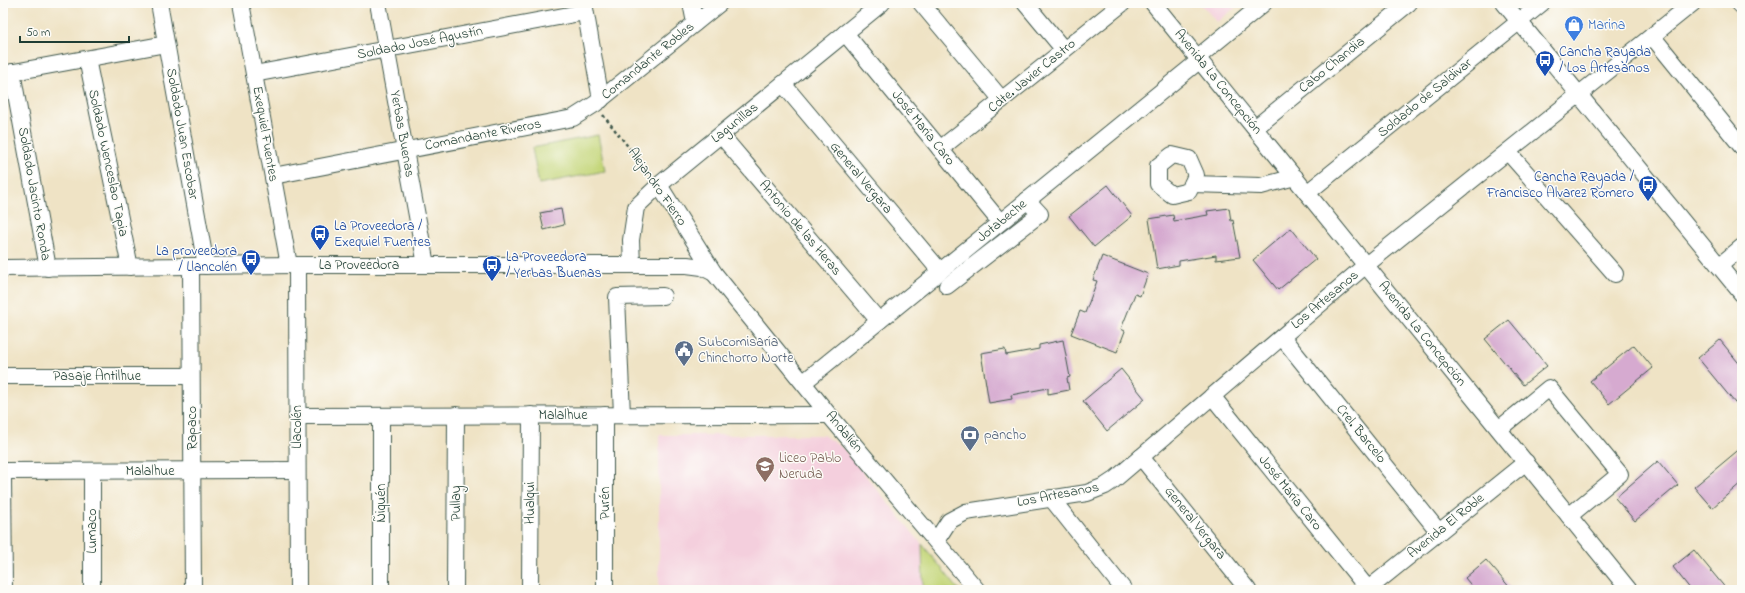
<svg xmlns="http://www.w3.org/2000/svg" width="1745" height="593" font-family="'Indie Flower',sans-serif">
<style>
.built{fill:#f4cfdd}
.green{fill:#c3d577;stroke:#718956}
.building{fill:#d6aad0}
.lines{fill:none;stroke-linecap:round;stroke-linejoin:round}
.minor-casing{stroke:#3e564a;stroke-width:18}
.path{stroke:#3e564a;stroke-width:2.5;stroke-dasharray:3 3;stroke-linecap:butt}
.minor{stroke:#fff;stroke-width:16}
.labels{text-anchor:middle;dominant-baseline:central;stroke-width:3;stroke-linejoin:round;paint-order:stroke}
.shop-label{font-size:14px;fill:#366cbe;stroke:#fdfcf7;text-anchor:start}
.street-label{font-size:14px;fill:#1f3d34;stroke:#fdfcf7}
.transit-label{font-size:14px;fill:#164399;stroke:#fdfcf7;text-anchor:start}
.service-label{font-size:14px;fill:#4e5e75;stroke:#fdfcf7;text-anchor:start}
.education-label{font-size:14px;fill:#785e54;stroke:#fdfcf7;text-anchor:start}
</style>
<rect width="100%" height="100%" fill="#fdfcf7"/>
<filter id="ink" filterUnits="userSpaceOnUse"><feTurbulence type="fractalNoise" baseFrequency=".025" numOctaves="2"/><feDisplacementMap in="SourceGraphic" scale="8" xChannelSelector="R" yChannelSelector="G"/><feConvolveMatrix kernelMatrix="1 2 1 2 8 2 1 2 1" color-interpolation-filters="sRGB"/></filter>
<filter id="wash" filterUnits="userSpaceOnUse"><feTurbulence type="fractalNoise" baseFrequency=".012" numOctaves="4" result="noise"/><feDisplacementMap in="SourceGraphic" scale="16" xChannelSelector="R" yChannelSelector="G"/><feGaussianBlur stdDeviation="0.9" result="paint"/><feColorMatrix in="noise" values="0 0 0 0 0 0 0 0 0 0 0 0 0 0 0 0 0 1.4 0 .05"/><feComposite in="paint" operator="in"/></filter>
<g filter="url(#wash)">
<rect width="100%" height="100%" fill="#efe3c5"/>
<g class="built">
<path d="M1200,3H1241L1217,22Z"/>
<path d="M659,435H823L843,448L922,544L923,590H659Z"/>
</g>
<g class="green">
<path d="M598,135L605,171L539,184L532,148Z"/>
<path d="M922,544L959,590H923Z"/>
</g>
<g id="blocks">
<g class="building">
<path d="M1108,185L1132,216L1094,247L1069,216Z"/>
<path d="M1229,208L1231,221L1233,220L1240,257L1216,260V255L1179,261V265L1157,269L1149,219L1173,215L1174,221L1208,215L1207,211Z"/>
<path d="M561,209L564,225L544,230L540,213Z"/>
<path d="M1291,228L1316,259L1278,290L1253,260Z"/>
<path d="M1102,256L1148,274L1140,296L1135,294L1121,329L1125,331L1117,352L1071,334L1080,311L1085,313L1097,281L1093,280Z"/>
<path d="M1509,320L1547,366L1523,385L1485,339Z"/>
<path d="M1063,340L1070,377L1067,378L1069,390L1048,394V388L1011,395L1012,399L989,403L981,353L1005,349L1006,355L1039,349V345Z"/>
<path d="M1720,340L1742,367V397L1735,403L1698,358Z"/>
<path d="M1634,345L1653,368L1609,404L1590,381Z"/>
<path d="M1121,369L1145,399L1107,431L1083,401Z"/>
<path d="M1742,447V482L1712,508L1694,487Z"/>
<path d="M1658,461L1678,485L1635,521L1615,498Z"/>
<path d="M1694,550L1727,590H1691L1673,567Z"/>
<path d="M1486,560L1512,590H1475L1465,578Z"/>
</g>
</g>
</g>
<g filter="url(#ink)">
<use href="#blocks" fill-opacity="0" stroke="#3e564a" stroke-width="1"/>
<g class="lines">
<defs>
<g id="minor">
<path d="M159,3L206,266"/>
<path d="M241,3L289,265"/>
<path d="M378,3L426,265"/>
<path d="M584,3L601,100"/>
<path d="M691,3L695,23"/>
<path d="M921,3L1002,100"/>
<path d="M1025,3L1064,50"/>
<path d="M1153,3L1629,590"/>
<path d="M1504,3L1742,294"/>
<path d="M1739,3L1742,6"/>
<path d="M845,33L1000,222"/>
<path d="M1652,36L1742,147"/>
<path d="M1198,57L1264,3"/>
<path d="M87,59L130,267"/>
<path d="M12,72L48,268"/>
<path d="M3,74L166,44"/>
<path d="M254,74L585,12"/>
<path d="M783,84L940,271"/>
<path d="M1255,128L1409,3"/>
<path d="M721,135L879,321"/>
<path d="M940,149L1123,3"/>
<path d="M1508,152L1615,274"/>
<path d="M1172,155L1189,159L1196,175L1189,191L1172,195L1158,184V166Z"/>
<path d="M273,176L573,118L595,104L720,3"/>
<path d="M1192,184L1261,186L1295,177"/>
<path d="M659,185L714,273L829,415L977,590"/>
<path d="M1307,193L1542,3"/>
<path d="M297,265L298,590"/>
<path d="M632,265L631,240L636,207L659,185L882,3"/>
<path d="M191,266L193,590"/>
<path d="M1719,266L1742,247"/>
<path d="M3,268L297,265H687L702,267L714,273"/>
<path d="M947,286L1040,214L1027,200"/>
<path d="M1282,337L1439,532"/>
<path d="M3,376H191"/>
<path d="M804,382L1200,60"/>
<path d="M1212,396L1368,589"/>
<path d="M622,415L617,297L663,296"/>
<path d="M297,416L829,415"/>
<path d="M1499,429L1549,388L1620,474L1569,516"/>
<path d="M1141,457L1248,590"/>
<path d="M3,471L297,470"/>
<path d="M92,471V590"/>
<path d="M3,475L4,590"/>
<path d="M1051,498L1124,590"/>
<path d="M936,541L949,521L966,512L1087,493L1105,486L1114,480L1366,265L1693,3"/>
<path d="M381,590V416"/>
<path d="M455,590L456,415"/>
<path d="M530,590L531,415"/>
<path d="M605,590V415"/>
<path d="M1367,590L1526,462"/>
</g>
</defs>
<use href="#minor" class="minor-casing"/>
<path class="path" d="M603,115L650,174"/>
<use href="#minor" class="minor"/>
</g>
</g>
<defs>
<symbol id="shop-pin" viewBox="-11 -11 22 30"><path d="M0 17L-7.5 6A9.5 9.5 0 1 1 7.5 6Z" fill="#3f7fe0" stroke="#fdfcf7"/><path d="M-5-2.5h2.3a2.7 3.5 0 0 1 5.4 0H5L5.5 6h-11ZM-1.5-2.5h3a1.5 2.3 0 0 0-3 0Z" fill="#fff"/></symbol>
<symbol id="bus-pin" viewBox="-11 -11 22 30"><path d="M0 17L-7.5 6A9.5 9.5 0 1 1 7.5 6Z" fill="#1a4fb4" stroke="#fdfcf7"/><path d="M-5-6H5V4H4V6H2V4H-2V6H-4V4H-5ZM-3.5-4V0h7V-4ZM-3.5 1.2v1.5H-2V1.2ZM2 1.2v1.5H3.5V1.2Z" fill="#fff"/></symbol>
<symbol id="civic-pin" viewBox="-11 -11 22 30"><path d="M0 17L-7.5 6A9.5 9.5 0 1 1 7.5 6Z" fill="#5c6f8a" stroke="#fdfcf7"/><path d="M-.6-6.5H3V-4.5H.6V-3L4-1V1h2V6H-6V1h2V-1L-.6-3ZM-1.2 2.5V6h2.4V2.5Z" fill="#fff"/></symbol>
<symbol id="bank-pin" viewBox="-11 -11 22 30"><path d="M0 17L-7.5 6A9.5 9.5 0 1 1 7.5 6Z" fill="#5c6f8a" stroke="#fdfcf7"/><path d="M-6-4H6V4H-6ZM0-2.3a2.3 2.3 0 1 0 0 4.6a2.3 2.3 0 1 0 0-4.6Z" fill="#fff"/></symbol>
<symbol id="school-pin" viewBox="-11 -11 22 30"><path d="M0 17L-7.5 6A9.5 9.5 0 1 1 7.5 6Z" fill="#8d6e63" stroke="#fdfcf7"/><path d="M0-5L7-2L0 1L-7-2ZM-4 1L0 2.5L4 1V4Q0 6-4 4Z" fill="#fff"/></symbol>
</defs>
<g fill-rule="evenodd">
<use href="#shop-pin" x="1563" y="14" width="22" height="30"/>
<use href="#bus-pin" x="1534" y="49" width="22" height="30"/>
<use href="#bus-pin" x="1637" y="174" width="22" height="30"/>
<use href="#bus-pin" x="309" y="223" width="22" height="30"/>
<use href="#bus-pin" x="240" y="248" width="22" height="30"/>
<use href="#bus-pin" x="481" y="254" width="22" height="30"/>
<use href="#civic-pin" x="673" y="339" width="22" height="30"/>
<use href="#bank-pin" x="959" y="424" width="22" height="30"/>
<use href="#school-pin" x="754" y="455" width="22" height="30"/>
</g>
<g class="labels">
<g class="shop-label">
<text x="1588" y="25">Marina</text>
</g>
<g class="street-label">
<text transform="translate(420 43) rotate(-11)">Soldado José Agustín</text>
<text transform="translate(648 61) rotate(-39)">Comandante Robles</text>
<text transform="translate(1332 65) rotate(-39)">Cabo Chandia</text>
<text transform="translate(1032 76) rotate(-39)">Cdte. Javier Castro</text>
<text transform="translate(1218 82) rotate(51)">Avenida La Concepción</text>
<text transform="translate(1425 98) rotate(-39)">Soldado de Saldivar</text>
<text transform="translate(735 123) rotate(-39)">Lagunillas</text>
<text transform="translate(923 128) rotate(51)">José María Caro</text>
<text transform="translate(182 134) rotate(80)">Soldado Juan Escobar</text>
<text transform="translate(265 134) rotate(80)">Exequiel Fuentes</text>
<text transform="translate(402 134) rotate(80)">Yerbas Buenas</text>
<text transform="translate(483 135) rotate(-11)">Comandante Riveros</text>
<text transform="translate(108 163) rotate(78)">Soldado Wenceslao Tapia</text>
<text transform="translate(861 178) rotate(50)">General Vergara</text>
<text transform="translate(657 187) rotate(55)">Alejandro Fierro</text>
<text transform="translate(34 194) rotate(80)">Soldado Jacinto Ronda</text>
<text transform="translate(1002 221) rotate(-39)">Jotabeche</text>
<text transform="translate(800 228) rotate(50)">Antonio de las Heras</text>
<text x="359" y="265">La Proveedora</text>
<text transform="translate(1325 300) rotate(-40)">Los Artesanos</text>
<text transform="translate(1422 334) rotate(51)">Avenida La Concepción</text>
<text x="97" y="376">Pasaje Antilhue</text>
<text x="563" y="415">Malalhue</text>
<text transform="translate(297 427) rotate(-90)">Llacolén</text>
<text transform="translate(192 428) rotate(-90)">Rapaco</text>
<text transform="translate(844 432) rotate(50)">Andalién</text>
<text transform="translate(1361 434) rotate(51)">Crel. Barcelo</text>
<text x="150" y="471">Malalhue</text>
<text transform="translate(1290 493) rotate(51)">José María Caro</text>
<text transform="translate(1058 495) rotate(-11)">Los Artesanos</text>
<text transform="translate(381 503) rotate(-90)">Ñiquén</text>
<text transform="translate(456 503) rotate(-90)">Pullay</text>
<text transform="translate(530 503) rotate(-90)">Hualqui</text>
<text transform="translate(605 503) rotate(-90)">Purén</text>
<text transform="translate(1195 523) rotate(51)">General Vergara</text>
<text transform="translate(1446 526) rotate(-39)">Avenida El Roble</text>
<text transform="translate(92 531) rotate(-90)">Lumaco</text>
</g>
<g class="transit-label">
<text x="1559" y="52">Cancha Rayada<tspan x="1559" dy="16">/ Los Artesanos</tspan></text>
<text x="1634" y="177" text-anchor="end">Cancha Rayada /<tspan x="1634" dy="16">Francisco Alvarez Romero</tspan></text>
<text x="334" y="226">La Proveedora /<tspan x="334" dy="16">Exequiel Fuentes</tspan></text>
<text x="237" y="251" text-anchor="end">La proveedora<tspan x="237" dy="16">/ Llancolén</tspan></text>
<text x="506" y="257">La Proveedora<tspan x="506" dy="16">/ Yerbas Buenas</tspan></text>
</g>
<g class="service-label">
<text x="698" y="342">Subcomisaría<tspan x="698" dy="16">Chinchorro Norte</tspan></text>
<text x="984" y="435">pancho</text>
</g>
<g class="education-label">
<text x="779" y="458">Liceo Pablo<tspan x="779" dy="16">Neruda</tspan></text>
</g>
</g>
<rect width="1745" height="593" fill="none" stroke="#fdfcf7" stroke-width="16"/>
<path d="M20 36v6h109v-6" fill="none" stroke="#1f3d34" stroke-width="2"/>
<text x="26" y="36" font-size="12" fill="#1f3d34" stroke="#fdfcf7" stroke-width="3" paint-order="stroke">50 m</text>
</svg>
